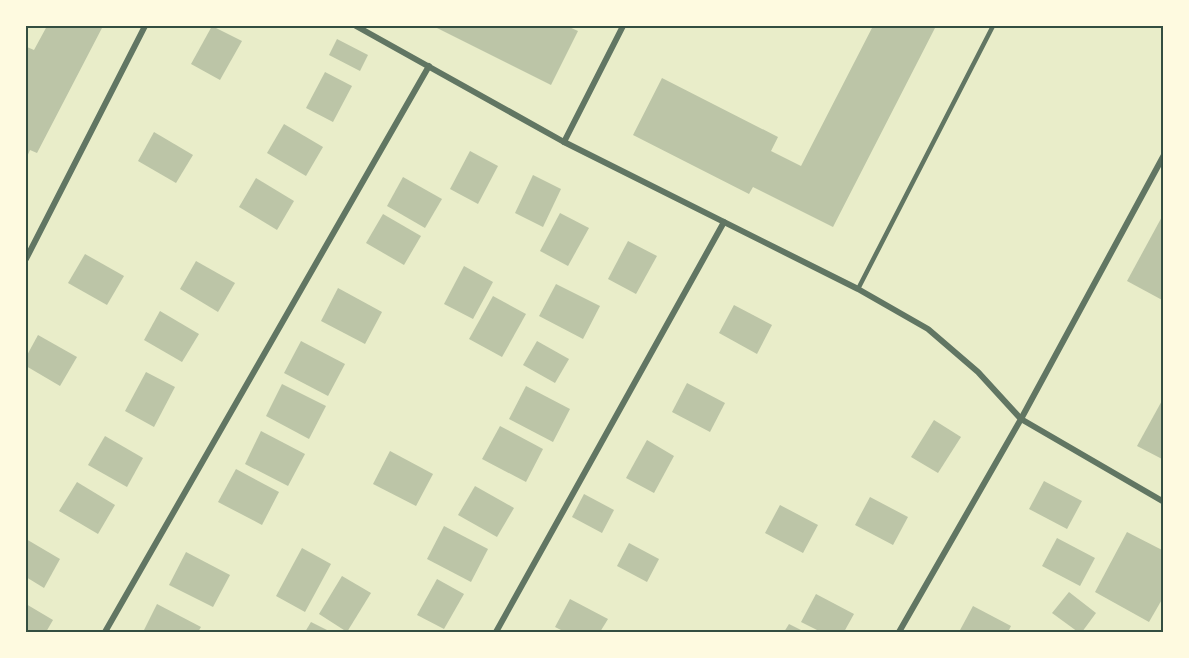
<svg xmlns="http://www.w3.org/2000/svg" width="1189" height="658" font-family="'Source Sans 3',sans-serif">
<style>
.building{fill:#bcc5a7}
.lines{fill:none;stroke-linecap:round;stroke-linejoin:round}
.service{stroke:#617663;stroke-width:4.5}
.minor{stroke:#617663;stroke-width:6}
.neatline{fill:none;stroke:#344e41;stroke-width:2}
</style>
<rect width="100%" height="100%" fill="#e9edc9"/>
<g class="building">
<path d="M47,26H103L37,153L30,150L26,159V50L27,47L34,50Z"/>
<path d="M212,26L242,41L220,80L191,64Z"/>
<path d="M433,26H567L578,31L551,85Z"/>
<path d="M873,26H936L833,227L753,187L749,194L633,135L662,78L778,137L771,151L801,166Z"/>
<path d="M337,39L368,55L360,71L329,55Z"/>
<path d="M325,72L352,86L333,122L306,108Z"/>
<path d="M284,124L323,147L306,176L267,153Z"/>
<path d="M154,132L193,155L176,183L138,161Z"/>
<path d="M470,151L498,166L478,204L450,189Z"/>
<path d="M533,175L561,189L543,227L515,213Z"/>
<path d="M403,177L442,199L425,228L387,206Z"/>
<path d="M256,178L294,201L277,230L239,207Z"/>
<path d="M560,213L589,228L568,266L540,251Z"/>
<path d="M1164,213V301L1127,281Z"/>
<path d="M383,214L421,236L404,265L366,243Z"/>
<path d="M628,241L657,256L636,294L608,279Z"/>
<path d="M85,254L124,276L107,305L68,283Z"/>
<path d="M196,261L235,283L218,312L180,289Z"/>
<path d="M464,266L493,282L473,319L444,304Z"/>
<path d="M556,284L600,306L583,339L539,316Z"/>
<path d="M338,288L382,312L365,344L321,321Z"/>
<path d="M493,296L526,314L502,357L469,339Z"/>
<path d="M734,305L772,325L757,354L719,333Z"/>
<path d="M160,311L199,334L182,362L144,340Z"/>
<path d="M38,335L77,357L60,386L26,366V357Z"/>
<path d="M301,341L345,364L328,396L284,373Z"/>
<path d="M537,341L569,359L555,383L523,365Z"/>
<path d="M146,372L175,387L154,427L125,411Z"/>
<path d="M687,383L725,403L710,432L672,412Z"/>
<path d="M282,384L326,406L309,439L266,416Z"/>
<path d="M526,386L570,409L553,442L509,419Z"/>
<path d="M1164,397V460L1137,446Z"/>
<path d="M934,420L961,437L938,473L911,457Z"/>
<path d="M500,426L543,449L526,482L482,459Z"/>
<path d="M261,431L305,454L288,486L245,464Z"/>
<path d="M105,436L143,458L127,487L88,465Z"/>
<path d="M647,440L674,456L654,493L626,478Z"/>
<path d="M390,451L433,474L416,506L373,484Z"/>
<path d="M236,469L279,492L262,525L218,502Z"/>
<path d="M1044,481L1082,501L1067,529L1029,509Z"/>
<path d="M77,482L115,505L98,534L59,511Z"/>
<path d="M475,486L514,508L497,537L458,515Z"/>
<path d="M584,494L614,510L602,533L572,517Z"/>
<path d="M870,497L908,517L893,545L855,525Z"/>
<path d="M780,505L818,525L803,553L765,533Z"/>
<path d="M444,526L488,549L471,582L427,559Z"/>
<path d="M1127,532L1164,551V596L1149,622L1095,592Z"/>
<path d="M1057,538L1095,558L1080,586L1042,566Z"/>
<path d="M26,539L60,559L44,588L26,577Z"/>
<path d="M629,543L659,559L647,582L617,566Z"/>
<path d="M302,548L331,564L305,612L276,596Z"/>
<path d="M186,552L230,575L213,607L169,585Z"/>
<path d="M342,576L371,593L347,632L319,614Z"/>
<path d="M437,579L464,594L444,629L417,615Z"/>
<path d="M1069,592L1096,613L1082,632H1078L1052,613Z"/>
<path d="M816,594L854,614L844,632H821L801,622Z"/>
<path d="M570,599L608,619L600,632H565L555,627Z"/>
<path d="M26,604L53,620L46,632H26Z"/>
<path d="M157,604L201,627L198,632H143Z"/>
<path d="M973,606L1011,626L1008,632H959Z"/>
<path d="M311,622L331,632H305Z"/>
<path d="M789,624L805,632H784Z"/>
</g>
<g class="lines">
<path class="service" d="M858,289L993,26"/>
<g class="minor">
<path d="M356,26L564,142L858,289L928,329L978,372L1021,419L1164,502"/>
<path d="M564,142L623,26"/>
<path d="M26,259L145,26"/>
<path d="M105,632L429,66"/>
<path d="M496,632L724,222"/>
<path d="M899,632L1021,419L1164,155"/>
</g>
</g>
<rect width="1189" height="658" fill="none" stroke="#fefae0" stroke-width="54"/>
<rect x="27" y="27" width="1135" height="604" class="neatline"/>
</svg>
